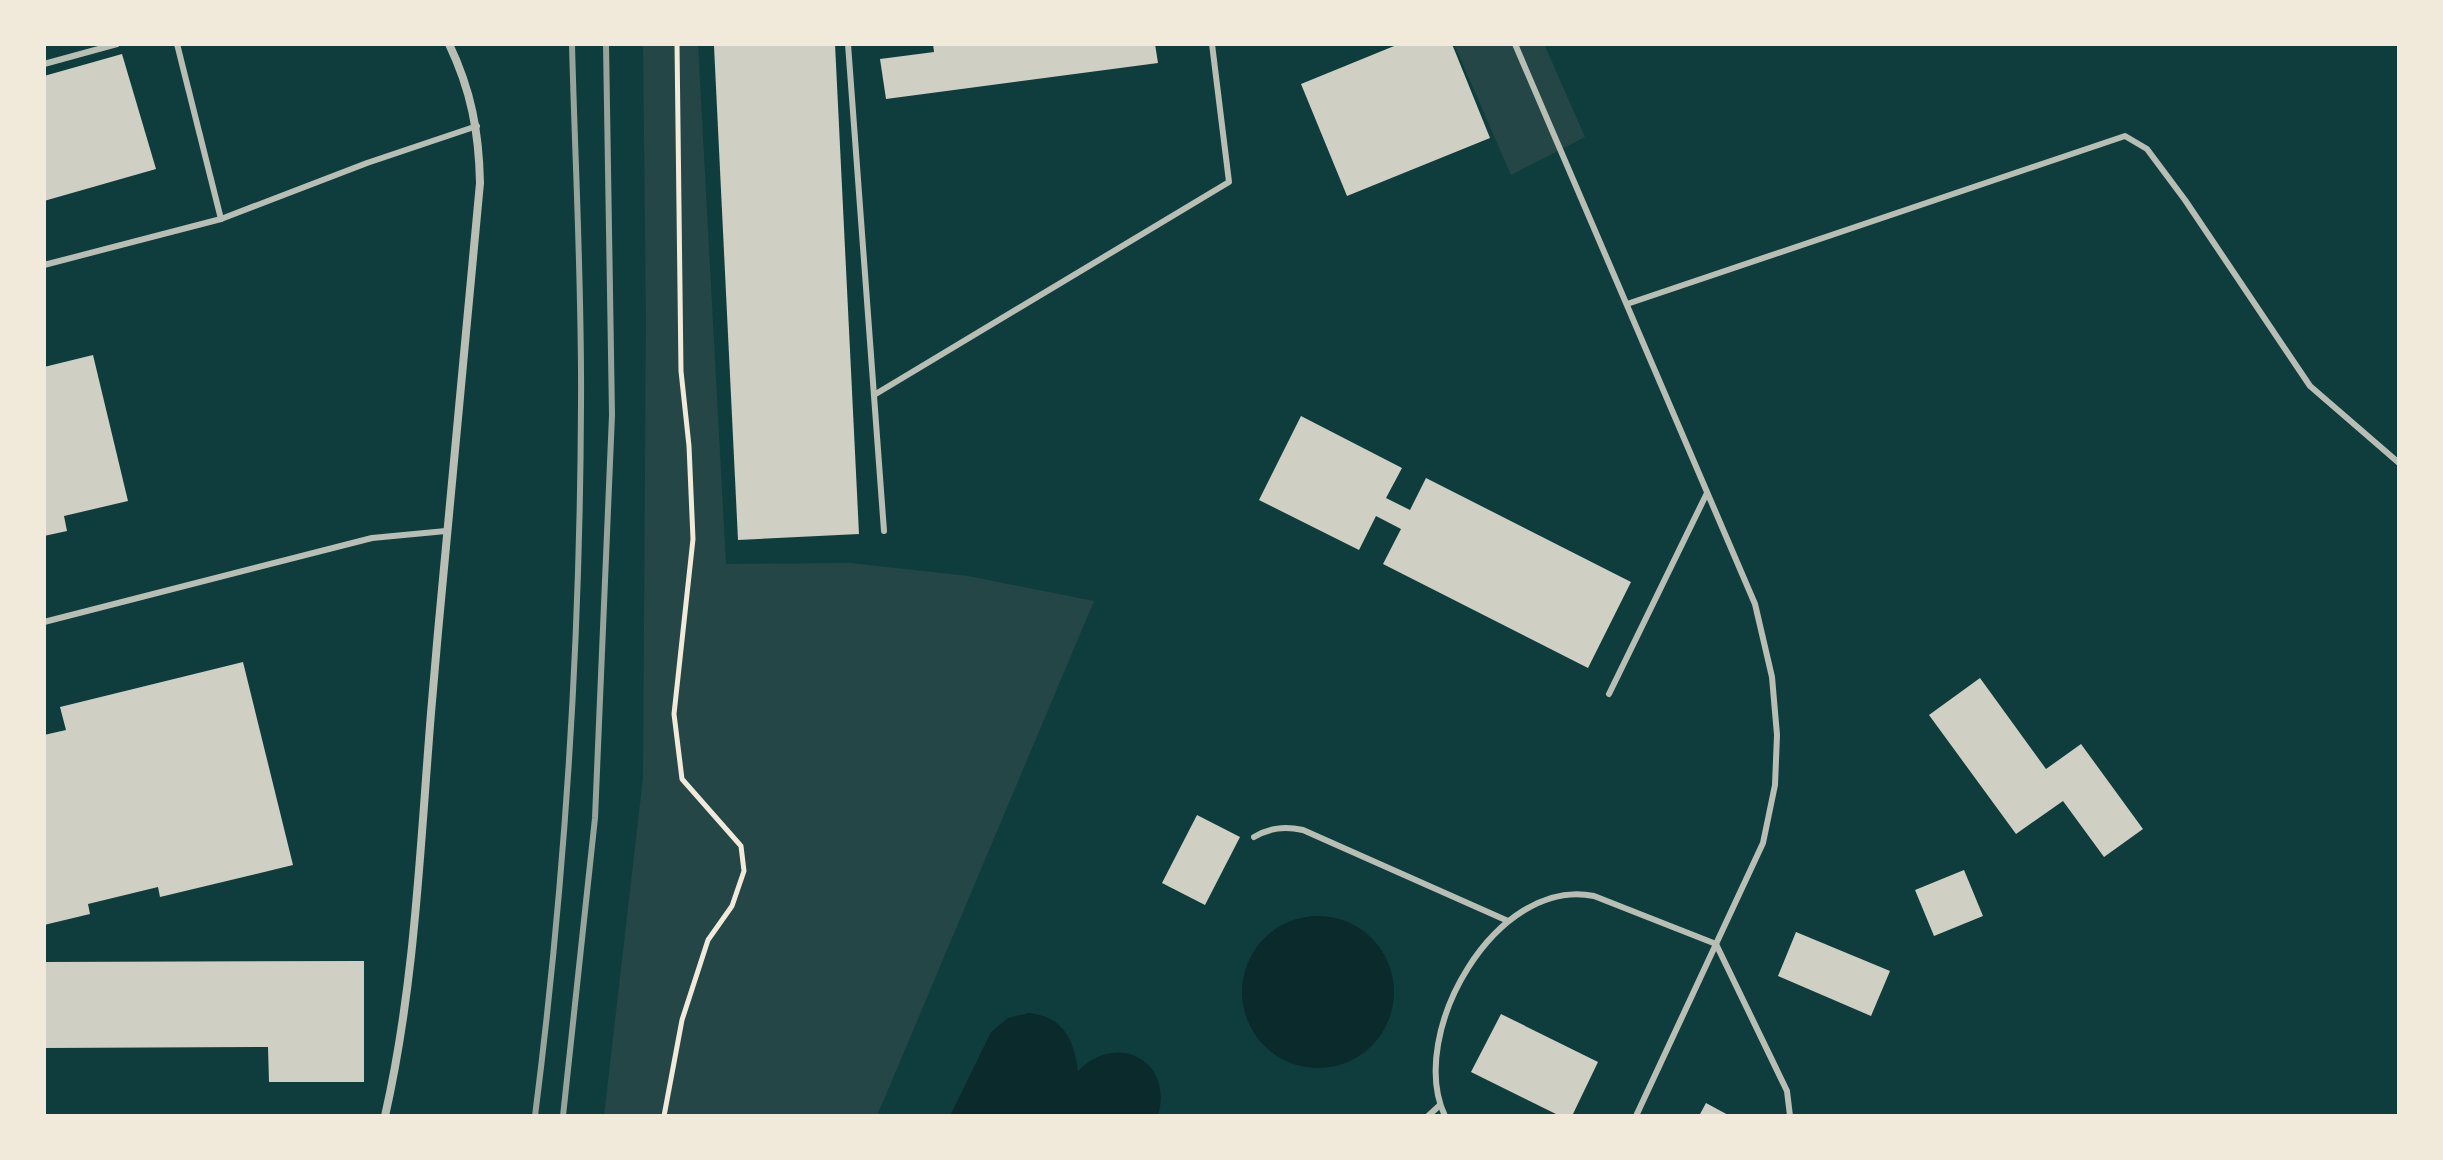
<svg xmlns="http://www.w3.org/2000/svg" width="2443" height="1160" font-family="Roboto,sans-serif">
<style>
.green{fill:#244646}
.water{fill:#0a2a2b}
.building{fill:#cfcfc3}
.lines{fill:none;stroke-linecap:round;stroke-linejoin:round}
.path{stroke:#f1e9da;stroke-width:5}
.service{stroke:#b8beb3;stroke-width:6}
.minor{stroke:#b8beb3;stroke-width:8}
.rail{stroke:#97a49c;stroke-width:6}
</style>
<rect width="100%" height="100%" fill="#0f3d3e"/>
<g class="green">
<path d="M643,44H698L726,564L850,563L968,576L1094,601L877,1116H604L643,778L646,320Z"/>
<path d="M1454,44H1544L1585,137L1511,175Z"/>
</g>
<g class="water">
<circle cx="1318" cy="992" r="76"/>
<path d="M1029,1013C1064,1017 1074,1040 1078,1071C1117,1031 1174,1060 1158,1116H950L991,1032L1008,1018Z"/>
</g>
<g class="building">
<path d="M755,44H835L859,534L738,540L714,46Z"/>
<path d="M933,44H1155L1158,63L886,99L880,59L934,52Z"/>
<path d="M1399,44H1452L1490,138L1347,196L1301,84Z"/>
<path d="M122,54L156,169L44,201V76Z"/>
<path d="M93,355L128,501L64,516L67,531L44,536V367Z"/>
<path d="M1301,416L1402,468L1386,498L1410,510L1426,478L1631,582L1588,668L1383,564L1401,529L1376,516L1359,550L1259,500Z"/>
<path d="M243,662L293,865L160,897L158,887L88,904L90,914L44,925V735L66,730L60,707Z"/>
<path d="M1980,678L2046,769L2081,744L2143,829L2104,857L2063,801L2016,834L1929,715Z"/>
<path d="M1197,815L1240,837L1205,905L1162,883Z"/>
<path d="M1964,870L1983,916L1934,936L1915,890Z"/>
<path d="M1796,932L1890,971L1871,1016L1778,976Z"/>
<path d="M364,961V1082H269L268,1047L44,1048V962Z"/>
<path d="M1501,1014L1598,1062L1572,1116H1560L1471,1072Z"/>
<path d="M1706,1103L1730,1116H1699Z"/>
</g>
<g class="lines">
<path class="path" d="M664,1116L682,1020L708,940L732,906L744,871L741,846L682,779L674,714L693,539L689,446L681,371L677,44"/>
<g class="service">
<path d="M177,44L221,219"/>
<path d="M848,44L884,531"/>
<path d="M1515,44L1755,604L1772,677L1777,735L1775,785L1763,843L1636,1116"/>
<path d="M44,64L117,44"/>
<path d="M44,265L221,219L367,163L477,126"/>
<path d="M1627,304L2125,136L2147,149L2185,200L2310,386L2399,463"/>
<path d="M874,395L1229,182L1212,44"/>
<path d="M44,622L372,538L446,531"/>
<path d="M1609,694L1707,493"/>
<path d="M1254,837C1270,828 1284,826 1303,830L1508,921"/>
<path d="M1428,1116L1440,1105"/>
<path d="M1445,1116C1406,1034 1496,876 1594,896L1716,944L1787,1091L1790,1116"/>
</g>
<path class="minor" d="M385,1116C415,984 420,848 431,713C446,536 463,359 480,183C479,132 471,90 449,44"/>
<g class="rail">
<path d="M535,1116C565,881 580,643 581,406C582,285 575,164 572,44"/>
<path d="M563,1116L595,818L612,415L606,44"/>
</g>
</g>
<rect width="2443" height="1160" fill="none" stroke="#f1e9da" stroke-width="92"/>
</svg>
